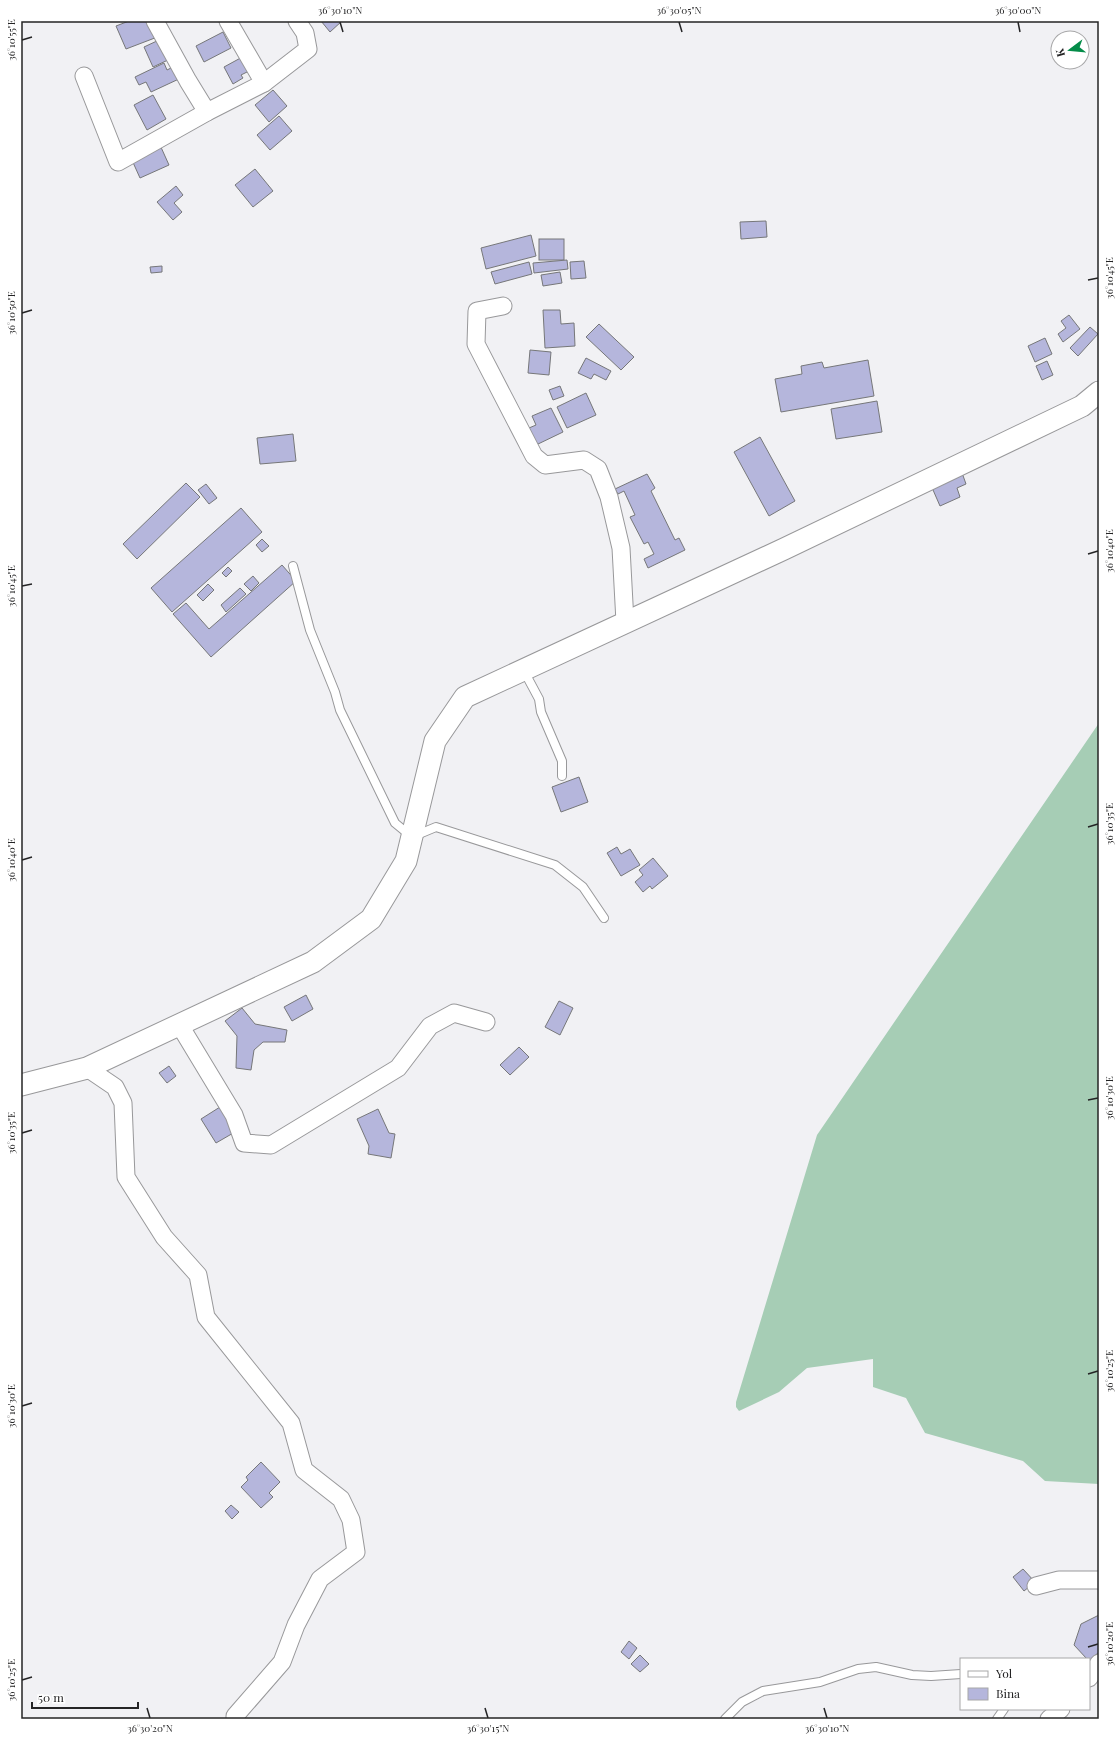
<svg xmlns="http://www.w3.org/2000/svg" width="1120" height="1740" font-family="'Playfair Display',serif">
<style>
.forest{fill:#a6cdb5}
.building{fill:#b5b6dc;stroke:#767779}
.lines{fill:none;stroke-linecap:round;stroke-linejoin:round}
.service-casing{stroke:#98989a;stroke-width:10}
.minor-casing{stroke:#98989a;stroke-width:19}
.tertiary-casing{stroke:#98989a;stroke-width:23}
.service{stroke:#fff;stroke-width:8}
.minor{stroke:#fff;stroke-width:17}
.tertiary{stroke:#fff;stroke-width:21}
.ticks{fill:none;stroke:#242425;stroke-width:1.5}
.neatline{fill:none;stroke:#242425;stroke-width:1.5}
.ticks-label{font-size:10px;text-anchor:middle;fill:#242425}
</style>
<rect width="100%" height="100%" fill="#f1f1f4"/>
<path class="forest" d="M1099,723V1484L1045,1481L1023,1461L925,1433L906,1398L873,1387V1359L807,1368L779,1392L739,1411L736,1407V1402L817,1135Z"/>
<g class="building">
<path d="M129,21H146L147,23L152,21L160,36L126,49L116,26Z"/>
<path d="M321,21H342L330,32Z"/>
<path d="M223,32L231,48L204,62L196,46Z"/>
<path d="M159,40L168,60L153,67L144,47Z"/>
<path d="M246,55L251,70L241,75L243,78L233,84L224,67Z"/>
<path d="M164,63L167,70L175,66L181,78L151,92L146,82L139,85L135,77Z"/>
<path d="M273,90L287,106L269,122L255,105Z"/>
<path d="M153,95L166,119L147,130L134,105Z"/>
<path d="M279,116L292,131L270,150L257,135Z"/>
<path d="M160,145L169,165L140,178L131,158Z"/>
<path d="M255,169L273,191L253,207L235,185Z"/>
<path d="M176,186L183,195L174,203L182,212L173,220L157,202Z"/>
<path d="M766,221L767,237L741,239L740,222Z"/>
<path d="M531,235L536,256L486,269L481,248Z"/>
<rect x="539" y="239" width="25" height="21"/>
<path d="M567,260L568,269L534,273L533,263Z"/>
<path d="M584,261L586,278L571,279L570,262Z"/>
<path d="M529,262L532,274L495,284L491,272Z"/>
<path d="M162,266V272L151,273L150,267Z"/>
<path d="M560,272L562,283L543,286L541,275Z"/>
<path d="M543,310H560L561,324L574,323L575,346L545,348Z"/>
<path d="M1069,315L1080,329L1063,342L1058,334L1066,328L1061,321Z"/>
<path d="M599,324L634,357L621,370L586,337Z"/>
<path d="M1090,327L1098,334L1078,356L1070,348Z"/>
<path d="M1045,338L1052,354L1035,362L1028,346Z"/>
<path d="M530,350L551,352L549,375L528,373Z"/>
<path d="M586,358L611,371L606,380L594,374L591,379L578,373Z"/>
<path d="M868,360L874,396L781,412L775,379L802,374L801,366L822,362L824,368Z"/>
<path d="M1047,361L1053,375L1042,380L1036,366Z"/>
<path d="M560,386L564,396L553,400L549,390Z"/>
<path d="M586,393L596,415L567,428L557,407Z"/>
<path d="M877,401L882,432L836,439L831,409Z"/>
<path d="M551,408L563,432L536,445L529,428L536,425L532,416Z"/>
<path d="M293,434L296,461L260,464L257,438Z"/>
<path d="M760,437L795,501L769,516L734,452Z"/>
<path d="M961,470L966,484L957,488L960,497L940,506L930,483Z"/>
<path d="M647,474L655,488L651,491L675,540L679,538L685,550L648,568L644,559L654,554L648,542L644,544L630,517L635,515L624,491L618,494L615,489Z"/>
<path d="M186,483L200,497L137,559L123,544Z"/>
<path d="M206,484L217,498L209,504L198,490Z"/>
<path d="M241,508L262,532L172,612L151,588Z"/>
<path d="M262,539L269,546L262,552L256,545Z"/>
<path d="M282,565L296,581L211,657L173,614L186,603L209,629Z"/>
<path d="M228,567L232,571L226,577L222,573Z"/>
<path d="M253,576L259,583L251,591L244,584Z"/>
<path d="M208,584L214,590L203,601L197,595Z"/>
<path d="M240,588L246,594L226,612L221,605Z"/>
<path d="M579,777L588,802L561,812L552,787Z"/>
<path d="M617,847L621,854L630,849L640,865L621,876L607,853Z"/>
<path d="M653,858L668,876L652,889L650,886L643,892L635,882L643,875L639,870Z"/>
<path d="M306,995L313,1009L292,1021L284,1007Z"/>
<path d="M559,1001L573,1008L560,1035L545,1027Z"/>
<path d="M242,1008L255,1024L287,1030L285,1042H263L254,1050L251,1070L236,1068L237,1036L225,1021Z"/>
<path d="M519,1047L529,1057L510,1075L500,1065Z"/>
<path d="M169,1066L176,1076L167,1083L159,1073Z"/>
<path d="M220,1107L235,1132L216,1143L201,1119Z"/>
<path d="M378,1109L389,1133L395,1134L391,1158L368,1154L369,1146L357,1119Z"/>
<path d="M261,1462L280,1482L269,1493L273,1497L261,1508L241,1487L248,1480L246,1477Z"/>
<path d="M231,1505L239,1512L232,1519L225,1511Z"/>
<path d="M1023,1569L1035,1582L1024,1591L1013,1577Z"/>
<path d="M1099,1615V1652L1089,1661V1659H1087L1074,1645L1081,1624Z"/>
<path d="M629,1641L637,1648L629,1659L621,1652Z"/>
<path d="M640,1655L649,1664L640,1672L631,1664Z"/>
</g>
<g class="lines">
<defs>
<g id="service">
<path d="M293,566L310,630L335,692L340,710L395,823L412,837L436,827L555,865L583,887L604,918"/>
<path d="M524,671L539,699L541,712L562,761V776"/>
<path d="M725,1719L742,1702L763,1691L820,1682L858,1669L876,1667L912,1675L931,1676L961,1674"/>
<path d="M997,1719L1004,1709"/>
</g>
<g id="minor">
<path d="M155,21L188,81L207,112"/>
<path d="M228,21L264,83"/>
<path d="M84,76L118,162L207,112L264,83L308,49L305,33L297,21"/>
<path d="M503,306L477,311L476,344L534,456L545,465L584,460L598,469L609,497L621,548L625,622"/>
<path d="M179,1024L234,1115L244,1143L271,1145L398,1068L430,1026L454,1013L486,1022"/>
<path d="M87,1068L115,1087L123,1103L126,1177L164,1237L198,1275L206,1317L291,1423L304,1470L341,1499L351,1520L356,1552L320,1579L296,1625L282,1662L235,1716V1719"/>
<path d="M1036,1586L1059,1580H1099"/>
<path d="M1089,1678L1099,1663"/>
<path d="M1049,1719L1061,1709"/>
</g>
<path id="tertiary" d="M21,1085L87,1068L313,962L371,919L406,861L435,741L465,697L784,549L1082,406L1099,392"/>
</defs>
<use href="#service" class="service-casing"/>
<use href="#minor" class="minor-casing"/>
<use href="#tertiary" class="tertiary-casing"/>
<use href="#service" class="service"/>
<use href="#minor" class="minor"/>
<use href="#tertiary" class="tertiary"/>
</g>
<path class="ticks" d="M340,22L343,32M679,22L682,32M1018,22L1020,32M22,40L32,37M1088,280L1098,278M22,313L32,310M1088,554L1098,551M22,586L32,584M1088,827L1098,824M22,860L32,857M1088,1100L1098,1098M22,1133L32,1130M1088,1374L1098,1371M22,1406L32,1403M1088,1647L1098,1644M22,1680L32,1677M147,1708L150,1718M485,1708L488,1718M824,1708L827,1718"/>
<rect width="1120" height="1740" fill="none" stroke="#ffffff" stroke-width="44"/>
<rect x="960" y="1658" width="130" height="52" fill="#ffffff" stroke="#a7a7a8"/>
<rect x="968" y="1671" width="20" height="6" fill="#ffffff" stroke="#a7a7a8"/>
<text x="996" y="1678" font-size="12" fill="#242425">Yol</text>
<rect x="968" y="1688" width="20" height="12" fill="#b5b6dc" stroke="#a7a7a8"/>
<text x="996" y="1698" font-size="12" fill="#242425">Bina</text>
<g transform="translate(1070 50) rotate(254)"><circle r="19" fill="#ffffff" stroke="#a7a7a8"/>
<path d="M0-3L7 15L0 10L-7 15Z" fill="#048c49"/>
<text y="-6" font-size="11" font-weight="bold" text-anchor="middle" fill="#242425">K</text>
</g>
<path d="M32 1702v6h106v-6" fill="none" stroke="#242425" stroke-width="2"/>
<text x="38" y="1702" font-size="12" fill="#242425" stroke="#ffffff" stroke-width="3" paint-order="stroke">50 m</text>
<rect x="22" y="22" width="1076" height="1696" class="neatline"/>
<g class="ticks-label">
<text x="340" y="14">36°30'10"N</text>
<text x="679" y="14">36°30'05"N</text>
<text x="1018" y="14">36°30'00"N</text>
<text transform="translate(11 40) rotate(-90)" y="4">36°10'55"E</text>
<text transform="translate(1109 278) rotate(-90)" y="4">36°10'45"E</text>
<text transform="translate(11 313) rotate(-90)" y="4">36°10'50"E</text>
<text transform="translate(1109 551) rotate(-90)" y="4">36°10'40"E</text>
<text transform="translate(11 586) rotate(-90)" y="4">36°10'45"E</text>
<text transform="translate(1109 824) rotate(-90)" y="4">36°10'35"E</text>
<text transform="translate(11 860) rotate(-90)" y="4">36°10'40"E</text>
<text transform="translate(1109 1098) rotate(-90)" y="4">36°10'30"E</text>
<text transform="translate(11 1133) rotate(-90)" y="4">36°10'35"E</text>
<text transform="translate(1109 1371) rotate(-90)" y="4">36°10'25"E</text>
<text transform="translate(11 1406) rotate(-90)" y="4">36°10'30"E</text>
<text transform="translate(1109 1644) rotate(-90)" y="4">36°10'20"E</text>
<text transform="translate(11 1680) rotate(-90)" y="4">36°10'25"E</text>
<text x="150" y="1732">36°30'20"N</text>
<text x="488" y="1732">36°30'15"N</text>
<text x="827" y="1732">36°30'10"N</text>
</g>
</svg>
